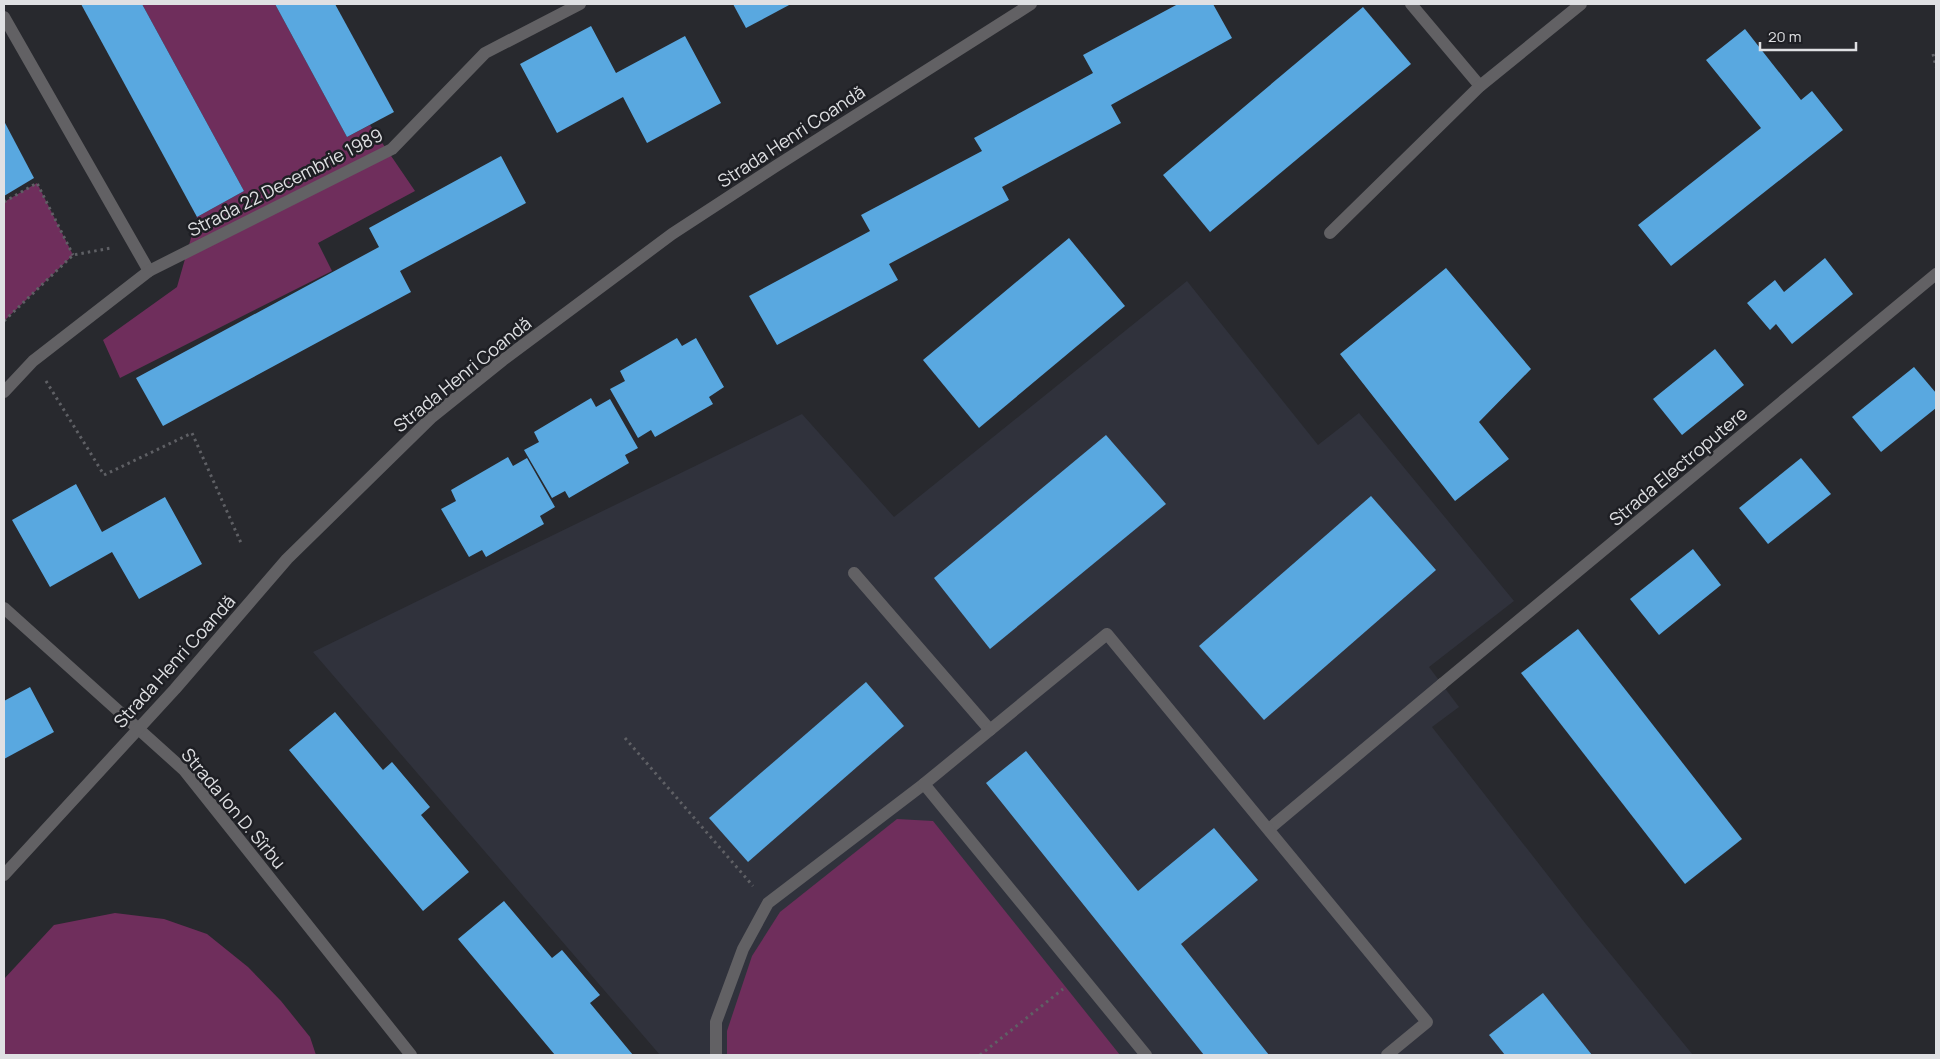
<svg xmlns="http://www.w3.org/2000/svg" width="1940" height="1059" font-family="Manrope,sans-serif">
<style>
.built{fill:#30323c}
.green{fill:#6f2e5c}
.building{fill:#59a8e0}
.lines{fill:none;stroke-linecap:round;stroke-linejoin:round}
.path{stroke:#5f6065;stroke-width:3;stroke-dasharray:2.5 4;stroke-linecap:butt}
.service{stroke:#626164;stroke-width:12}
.minor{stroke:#626164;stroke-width:12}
.tertiary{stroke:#626164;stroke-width:12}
.labels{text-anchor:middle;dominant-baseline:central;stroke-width:5;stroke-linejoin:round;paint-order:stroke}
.street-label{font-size:18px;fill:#dfe0e3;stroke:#1e1f24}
</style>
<rect width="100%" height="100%" fill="#28292e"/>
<path class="built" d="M1187,281L1318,445L1359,413L1514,601L1429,667L1459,707L1432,727L1585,923L1693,1055H660L313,652L802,414L894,517Z"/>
<g class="green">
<path d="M142,4H275L347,137L370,125L415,191L318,243L332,271L120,378L103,340L177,287L197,217L244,191Z"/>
<path d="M37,183L73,255L4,321V202Z"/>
<path d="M897,819L933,821L1120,1055H727V1031L752,956L780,912Z"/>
<path d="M115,913L164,919L207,934L248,967L281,1001L310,1037L316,1055H4V979L54,925Z"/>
</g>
<g class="building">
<path d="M81,4H142L244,191L197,217Z"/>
<path d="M275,4H335L394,112L347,137Z"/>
<path d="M733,4H791L746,28Z"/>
<path d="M1178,4H1213L1232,38L1111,105L1121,123L1002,187L1009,200L889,264L898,280L777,345L749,296L870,231L861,215L982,151L974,138L1093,73L1083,55Z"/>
<path d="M1363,7L1411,64L1210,232L1163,175Z"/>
<path d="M591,26L616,73L685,36L721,103L647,143L623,97L557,133L520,64Z"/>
<path d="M1745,29L1801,100L1812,91L1843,130L1671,266L1638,225L1761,128L1706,60Z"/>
<path d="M4,121L34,178L4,196Z"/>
<path d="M501,156L526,203L400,271L411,292L163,426L136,378L379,247L369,228Z"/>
<path d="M1069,238L1125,306L979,428L923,360Z"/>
<path d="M1825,258L1853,294L1792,344L1776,324L1770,330L1747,303L1775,280L1784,292Z"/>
<path d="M1446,268L1531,369L1479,422L1509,459L1455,501L1340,354Z"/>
<path d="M677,338L682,346L696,338L724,387L709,397L713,404L655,437L651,430L638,438L610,389L625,381L620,371Z"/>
<path d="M1715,349L1744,385L1682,435L1653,399Z"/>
<path d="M1914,367L1936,393V408L1881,452L1852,417Z"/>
<path d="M591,398L596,407L610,399L638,448L625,455L629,463L569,498L565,491L552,498L524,450L539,442L534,432Z"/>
<path d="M1106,435L1166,504L990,649L934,578Z"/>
<path d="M508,457L513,466L527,458L555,507L540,516L544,524L486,557L482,550L469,557L441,509L456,501L451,490Z"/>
<path d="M1801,458L1831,494L1768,544L1739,508Z"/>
<path d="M76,484L102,532L165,497L202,564L139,599L112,552L50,587L12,520Z"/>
<path d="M1371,496L1436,570L1264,720L1199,646Z"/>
<path d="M1693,549L1721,585L1659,635L1630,599Z"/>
<path d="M1578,629L1742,839L1685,884L1521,673Z"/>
<path d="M866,682L904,726L748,862L709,818Z"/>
<path d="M30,687L54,732L4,759V701Z"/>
<path d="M335,712L383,770L392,762L430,807L421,815L469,872L423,911L289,750Z"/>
<path d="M1026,751L1138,891L1214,828L1258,880L1181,944L1269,1055H1204L986,783Z"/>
<path d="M504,901L552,958L562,950L600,995L590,1003L633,1055H555L458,939Z"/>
<path d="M1543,993L1592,1055H1505L1489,1035Z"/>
</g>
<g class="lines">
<g class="path">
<path d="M1933,54L1936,67"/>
<path d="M4,202L37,183L73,255"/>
<path d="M4,321L73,255L111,248"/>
<path d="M46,381L104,475L192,433L241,543"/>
<path d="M625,738L753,886"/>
<path d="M980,1055L1063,989"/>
</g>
<g class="service">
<path d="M1411,4L1480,86"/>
<path d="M1330,233L1480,86L1581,4"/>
<path d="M854,573L990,730"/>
<path d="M1269,829L1442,684"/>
<path d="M716,1055V1022L743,949L768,903L924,784"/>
<path d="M1146,1055L924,784L1107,634L1427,1022L1387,1055"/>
</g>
<g class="minor">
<path d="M4,17L149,271"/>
<path d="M4,392L33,361L149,271L392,149L485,53L580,4"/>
<path d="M4,608L184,770L411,1055"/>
<path d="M1442,684L1936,274"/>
</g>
<path class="tertiary" d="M4,875L175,689L287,559L432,417L503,360L672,234L776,166L1031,4"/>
</g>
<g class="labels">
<g class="street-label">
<text transform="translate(791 136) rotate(-33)">Strada Henri Coandă</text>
<text transform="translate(285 182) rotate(-27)">Strada 22 Decembrie 1989</text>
<text transform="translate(462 374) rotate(-39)">Strada Henri Coandă</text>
<text transform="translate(1678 466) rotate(-40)">Strada Electroputere</text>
<text transform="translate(174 661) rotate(-48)">Strada Henri Coandă</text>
<text transform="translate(234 808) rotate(50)">Strada Ion D. Sîrbu</text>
</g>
</g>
<rect width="1940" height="1059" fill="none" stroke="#dfe0e3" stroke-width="10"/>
<path d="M1760 42v8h96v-8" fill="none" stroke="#dfe0e3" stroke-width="2.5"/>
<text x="1768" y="42" font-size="15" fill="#dfe0e3" stroke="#1e1f24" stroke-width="4" paint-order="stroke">20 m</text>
</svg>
